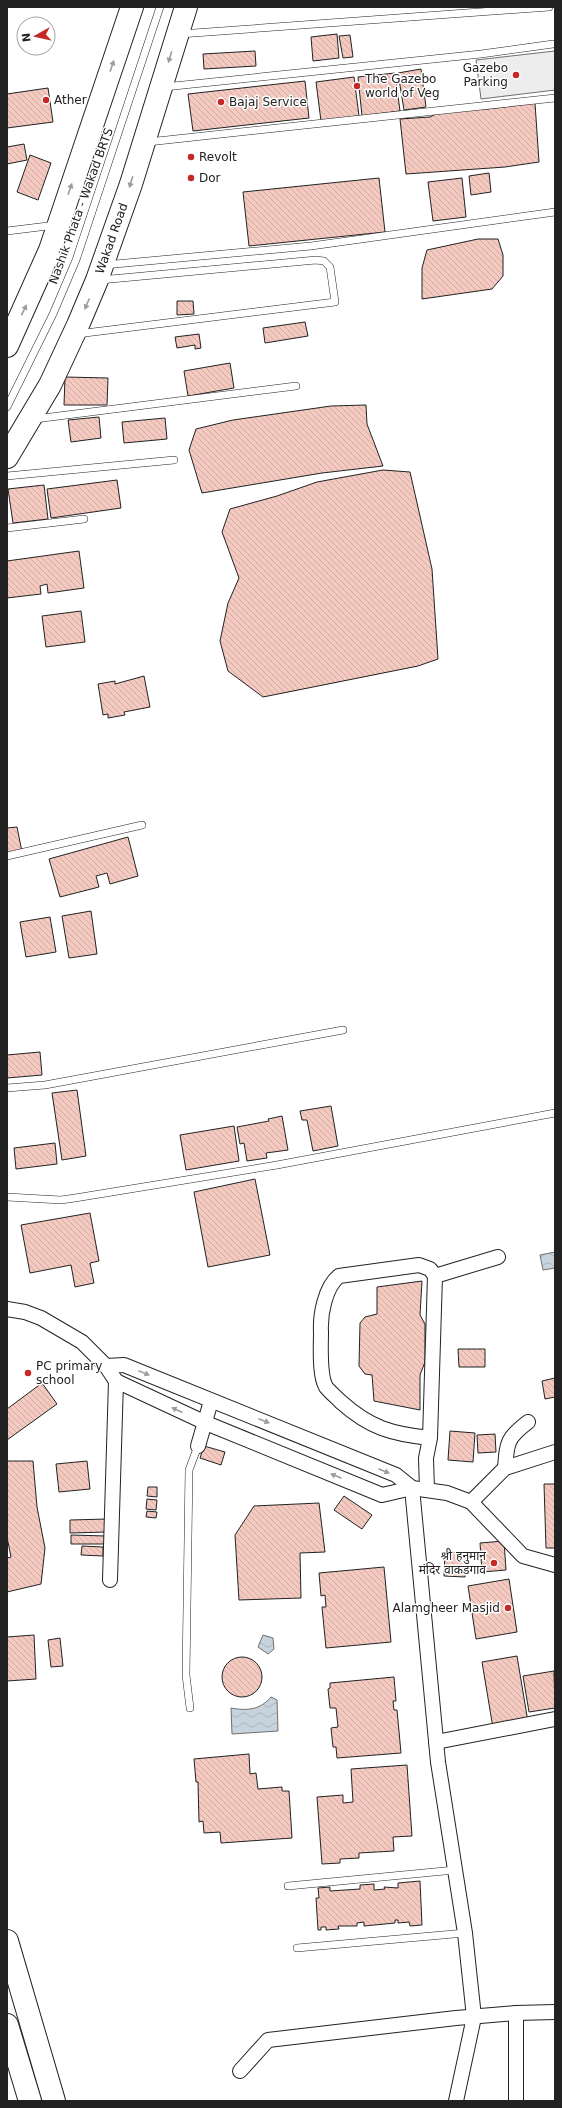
<svg xmlns="http://www.w3.org/2000/svg" width="562" height="2108" font-family="'DejaVu Sans','Noto Sans Devanagari',sans-serif">
<style>
.parking{fill:#ededed;stroke:#6f6f6f}
.water{fill:url(#water-waves);stroke:#6f6f6f}
.building{fill:url(#building-back-hatch);stroke:#222}
.lines{fill:none;stroke-linecap:round;stroke-linejoin:round}
.service-casing{stroke:#222;stroke-width:8}
.minor-casing{stroke:#222;stroke-width:16}
.primary-casing{stroke:#222;stroke-width:24}
.service{stroke:#fff;stroke-width:7}
.minor{stroke:#fff;stroke-width:14}
.primary{stroke:#fff;stroke-width:22}
.oneway{fill:#9c9c9c}
.poi-dot{fill:#c62828;stroke:#fff;stroke-width:1.5}
.labels{text-anchor:middle;dominant-baseline:central;stroke-width:3;stroke-linejoin:round;paint-order:stroke}
.poi-label{font-size:12px;fill:#222;stroke:#fff;text-anchor:start}
.street-label{font-size:12px;fill:#222;stroke:#fff}
</style>
<defs>
<pattern id="water-waves" width="16" height="10" patternUnits="userSpaceOnUse"><rect width="16" height="10" fill="#c7d3dd"/><path d="M0 5q4-4 8 0t8 0" fill="none" stroke="#abb5bd"/></pattern>
<pattern id="building-back-hatch" width="6" height="6" patternUnits="userSpaceOnUse"><rect width="6" height="6" fill="#f3c9c0"/><path d="M-1 5l2 2M0 0l6 6M5-1l2 2" fill="none" stroke="#d0aca5"/></pattern>
</defs>
<rect width="100%" height="100%" fill="#fff"/>
<path class="parking" d="M555,51V90L481,99L476,60Z"/>
<g class="water">
<path d="M555,1252V1268L543,1270L540,1255Z"/>
<path d="M263,1635L273,1638L274,1649L268,1654L258,1647Z"/>
<path d="M271,1697L277,1700L278,1731L232,1734L231,1708C247,1711 260,1710 271,1697Z"/>
</g>
<g class="building">
<path d="M337,34L339,58L313,61L311,37Z"/>
<path d="M350,35L353,57L343,58L339,36Z"/>
<path d="M255,51L256,66L204,69L203,54Z"/>
<path d="M421,69L426,107L404,110L398,73Z"/>
<path d="M395,73L400,111L362,116L358,77Z"/>
<path d="M354,77L359,116L321,121L316,82Z"/>
<path d="M305,81L309,118L193,131L188,94Z"/>
<path d="M48,88L53,122L7,128V94Z"/>
<path d="M535,103L539,162L505,167L406,174L400,119L430,117L444,110L487,109Z"/>
<path d="M24,144L27,160L7,164V147Z"/>
<path d="M30,155L51,163L38,200L17,192Z"/>
<path d="M489,173L491,192L471,195L469,176Z"/>
<path d="M379,178L385,232L249,246L243,192Z"/>
<path d="M462,178L466,217L433,221L428,182Z"/>
<path d="M478,239H498L503,255V276L492,289L422,299V268L427,250Z"/>
<path d="M177,301H193L194,314L177,315Z"/>
<path d="M305,322L308,336L265,343L263,328Z"/>
<path d="M199,334L201,348L195,349V345L177,348L175,337Z"/>
<path d="M230,363L234,388L188,396L184,371Z"/>
<path d="M65,377L108,378L107,405H64Z"/>
<path d="M366,405L367,424L383,466L322,473L202,493L189,450L196,429L233,420L331,406Z"/>
<path d="M99,417L101,438L71,442L68,420Z"/>
<path d="M165,418L167,439L124,443L122,422Z"/>
<path d="M383,470L410,472L432,569L438,659L418,666L263,697L228,671L220,641L228,603L239,578L222,532L230,509L277,496L317,482Z"/>
<path d="M117,480L121,508L51,518L47,489Z"/>
<path d="M44,485L48,519L13,523L8,489Z"/>
<path d="M79,551L84,588L48,593L47,584L40,586L41,594L7,598V561Z"/>
<path d="M81,611L85,642L46,647L42,616Z"/>
<path d="M144,676L150,707L124,712L125,715L108,718V714L103,715L98,684L115,681V684Z"/>
<path d="M17,827L22,852L7,854V828Z"/>
<path d="M128,837L138,876L110,884L107,873L96,876L99,887L60,897L49,859Z"/>
<path d="M91,911L97,954L69,958L62,916Z"/>
<path d="M50,917L56,952L26,957L20,922Z"/>
<path d="M40,1052L42,1075L7,1078V1055Z"/>
<path d="M77,1090L86,1156L62,1160L52,1093Z"/>
<path d="M331,1106L338,1146L313,1151L307,1120H302L300,1111Z"/>
<path d="M282,1116L288,1150L266,1153L267,1158L247,1161L244,1143L240,1144L237,1127L269,1121L268,1119Z"/>
<path d="M234,1126L239,1161L186,1170L180,1135Z"/>
<path d="M55,1143L57,1164L16,1169L14,1148Z"/>
<path d="M255,1179L270,1255L208,1267L194,1192Z"/>
<path d="M90,1213L99,1261L90,1263L94,1283L75,1287L71,1265L30,1273L21,1225Z"/>
<path d="M422,1281L420,1315L425,1324V1362L420,1375V1410L374,1401L372,1375L365,1374L359,1366L360,1323L365,1317L377,1314V1287Z"/>
<path d="M458,1349H485V1367H459Z"/>
<path d="M555,1378V1397L545,1399L542,1381Z"/>
<path d="M42,1383L57,1404L7,1440V1409Z"/>
<path d="M450,1431L475,1433L473,1462L448,1460Z"/>
<path d="M495,1434L496,1452L478,1453L477,1435Z"/>
<path d="M204,1446L225,1452L221,1465L200,1458Z"/>
<path d="M7,1461H33L37,1507L45,1548L41,1584L7,1592V1558L11,1557L7,1537Z"/>
<path d="M87,1461L90,1489L59,1492L56,1464Z"/>
<path d="M544,1484H555V1548H546Z"/>
<path d="M148,1487H157V1497L147,1496Z"/>
<path d="M344,1496L372,1515L362,1529L334,1510Z"/>
<path d="M147,1499L157,1500L156,1510L146,1509Z"/>
<path d="M319,1503L325,1552L300,1553L301,1598L239,1600L235,1535L254,1506Z"/>
<path d="M147,1511L157,1512L156,1518L146,1517Z"/>
<path d="M107,1519V1532L70,1533V1520Z"/>
<path d="M71,1535L106,1536V1544H71Z"/>
<path d="M504,1541L506,1570L482,1572L480,1543Z"/>
<path d="M82,1546L103,1547V1556L81,1555Z"/>
<path d="M445,1552L466,1553L465,1577L444,1576Z"/>
<path d="M384,1567L391,1642L326,1648L322,1607H326L325,1595L321,1596L319,1573Z"/>
<path d="M509,1579L517,1632L476,1639L468,1586Z"/>
<path d="M34,1635L36,1679L7,1681V1637Z"/>
<path d="M60,1638L63,1666L51,1667L48,1640Z"/>
<path d="M517,1656L528,1722L493,1728L482,1662Z"/>
<circle cx="242" cy="1677" r="20"/>
<path d="M554,1671L555,1708L529,1712L523,1676Z"/>
<path d="M394,1677L396,1701H393L394,1710H397L401,1753L337,1758L336,1747H333L331,1728L338,1727L336,1708H330L328,1689L330,1688V1683Z"/>
<path d="M249,1754L250,1774L256,1773L258,1789L282,1787V1791H289L292,1838L221,1843L220,1832L204,1833L203,1821L199,1822L198,1782H196L194,1759Z"/>
<path d="M407,1765L412,1836L393,1837L394,1851L359,1853V1858L340,1859V1863L322,1864L317,1797L343,1795V1803L353,1802L351,1769Z"/>
<path d="M420,1881L422,1925L410,1926L409,1922L398,1923V1920H395V1923L364,1926V1922L357,1923V1926H338L339,1929L326,1930V1927H321V1930H318L316,1898H319L318,1888L330,1887V1891L360,1889V1885L374,1884V1890L385,1889L384,1887L398,1888V1883Z"/>
</g>
<g class="lines">
<defs>
<g id="service">
<path d="M180,34L549,7"/>
<path d="M164,87L481,54L553,44"/>
<path d="M148,142L555,98"/>
<path d="M7,231L56,225"/>
<path d="M104,265L311,246L555,212"/>
<path d="M77,334L335,302L330,267L324,261L316,260L100,280"/>
<path d="M7,407L53,314L76,260L160,7"/>
<path d="M35,419L296,386"/>
<path d="M7,476L174,460"/>
<path d="M7,528L84,519"/>
<path d="M7,856L142,825"/>
<path d="M7,1088L45,1085L343,1030"/>
<path d="M7,1197L61,1200L75,1198L277,1165L555,1113"/>
<path d="M190,1708L186,1675L189,1470L198,1446"/>
<path d="M288,1886L455,1870"/>
<path d="M297,1948L465,1933"/>
</g>
<g id="minor">
<path d="M435,1276L498,1257"/>
<path d="M7,1309L25,1312L41,1318L82,1342L106,1366L116,1381L206,1423L382,1495L412,1488L447,1493L471,1502L523,1556L555,1565"/>
<path d="M106,1366L124,1365L396,1475L412,1488L438,1762L465,1933L474,2017L456,2101"/>
<path d="M198,1446L211,1401"/>
<path d="M505,1468C507,1442 507,1438 528,1422"/>
<path d="M427,1490L426,1458L430,1438L435,1276L430,1269L419,1265L339,1276C325,1287 320,1315 321,1332C321,1346 319,1375 326,1387C330,1392 336,1397 341,1402C370,1428 392,1434 430,1438"/>
<path d="M471,1502L505,1468L555,1452"/>
<path d="M110,1580L116,1381"/>
<path d="M436,1742L555,1719"/>
<path d="M516,2013V2101"/>
<path d="M240,2071L268,2040L456,2018L516,2013L555,2012"/>
</g>
<g id="primary">
<path d="M7,346L50,250L132,7"/>
<path id="s1" d="M7,457L50,385L78,325L97,280L131,184L186,7"/>
<path d="M7,1941L54,2101"/>
<path d="M7,2025L30,2101"/>
</g>
</defs>
<use href="#service" class="service-casing"/>
<use href="#minor" class="minor-casing"/>
<use href="#primary" class="primary-casing"/>
<use href="#service" class="service"/>
<use href="#minor" class="minor"/>
<use href="#primary" class="primary"/>
</g>
<defs><path id="oneway-solid" d="M-6-.8H1V-3.2L6.5 0L1 3.2V.8H-6Z"/></defs>
<g class="oneway">
<use href="#oneway-solid" transform="translate(170 57) rotate(107)"/>
<use href="#oneway-solid" transform="translate(112 66) rotate(-71)"/>
<use href="#oneway-solid" transform="translate(131 182) rotate(107)"/>
<use href="#oneway-solid" transform="translate(70 189) rotate(-71)"/>
<use href="#oneway-solid" transform="translate(87 304) rotate(113)"/>
<use href="#oneway-solid" transform="translate(24 310) rotate(-64)"/>
<use href="#oneway-solid" transform="translate(144 1373) rotate(22)"/>
<use href="#oneway-solid" transform="translate(177 1410) rotate(-155)"/>
<use href="#oneway-solid" transform="translate(264 1421) rotate(21)"/>
<use href="#oneway-solid" transform="translate(384 1471) rotate(23)"/>
<use href="#oneway-solid" transform="translate(336 1476) rotate(-157)"/>
</g>
<g class="poi-dot">
<circle cx="516" cy="75" r="4"/>
<circle cx="357" cy="86" r="4"/>
<circle cx="46" cy="100" r="4"/>
<circle cx="221" cy="102" r="4"/>
<circle cx="191" cy="157" r="4"/>
<circle cx="191" cy="178" r="4"/>
<circle cx="28" cy="1373" r="4"/>
<circle cx="494" cy="1563" r="4"/>
<circle cx="508" cy="1608" r="4"/>
</g>
<g class="labels">
<g class="poi-label">
<text x="508" y="68" text-anchor="end">Gazebo<tspan x="508" dy="14">Parking</tspan></text>
<text x="365" y="79">The Gazebo<tspan x="365" dy="14">world of Veg</tspan></text>
<text x="54" y="100">Ather</text>
<text x="229" y="102">Bajaj Service</text>
<text x="199" y="157">Revolt</text>
<text x="199" y="178">Dor</text>
<text x="36" y="1366">PC primary<tspan x="36" dy="14">school</tspan></text>
<text x="486" y="1556" text-anchor="end">श्री हनुमान<tspan x="486" dy="14">मंदिर वाकडगाव</tspan></text>
<text x="500" y="1608" text-anchor="end">Alamgheer Masjid</text>
</g>
<g class="street-label">
<text transform="translate(81 206) rotate(-70)">Nashik Phata - Wakad BRTS</text>
<text stroke="none"><textPath href="#s1" startOffset="243">Wakad Road</textPath></text>
</g>
</g>
<rect width="562" height="2108" fill="none" stroke="#222222" stroke-width="16"/>
<g transform="translate(36 36) rotate(262)"><circle r="19" fill="#ffffff" stroke="#a7a7a7"/>
<path d="M0-3L7 15L0 10L-7 15Z" fill="#c62828"/>
<text y="-6" font-size="11" font-weight="bold" text-anchor="middle" fill="#222222">N</text>
</g>
</svg>
